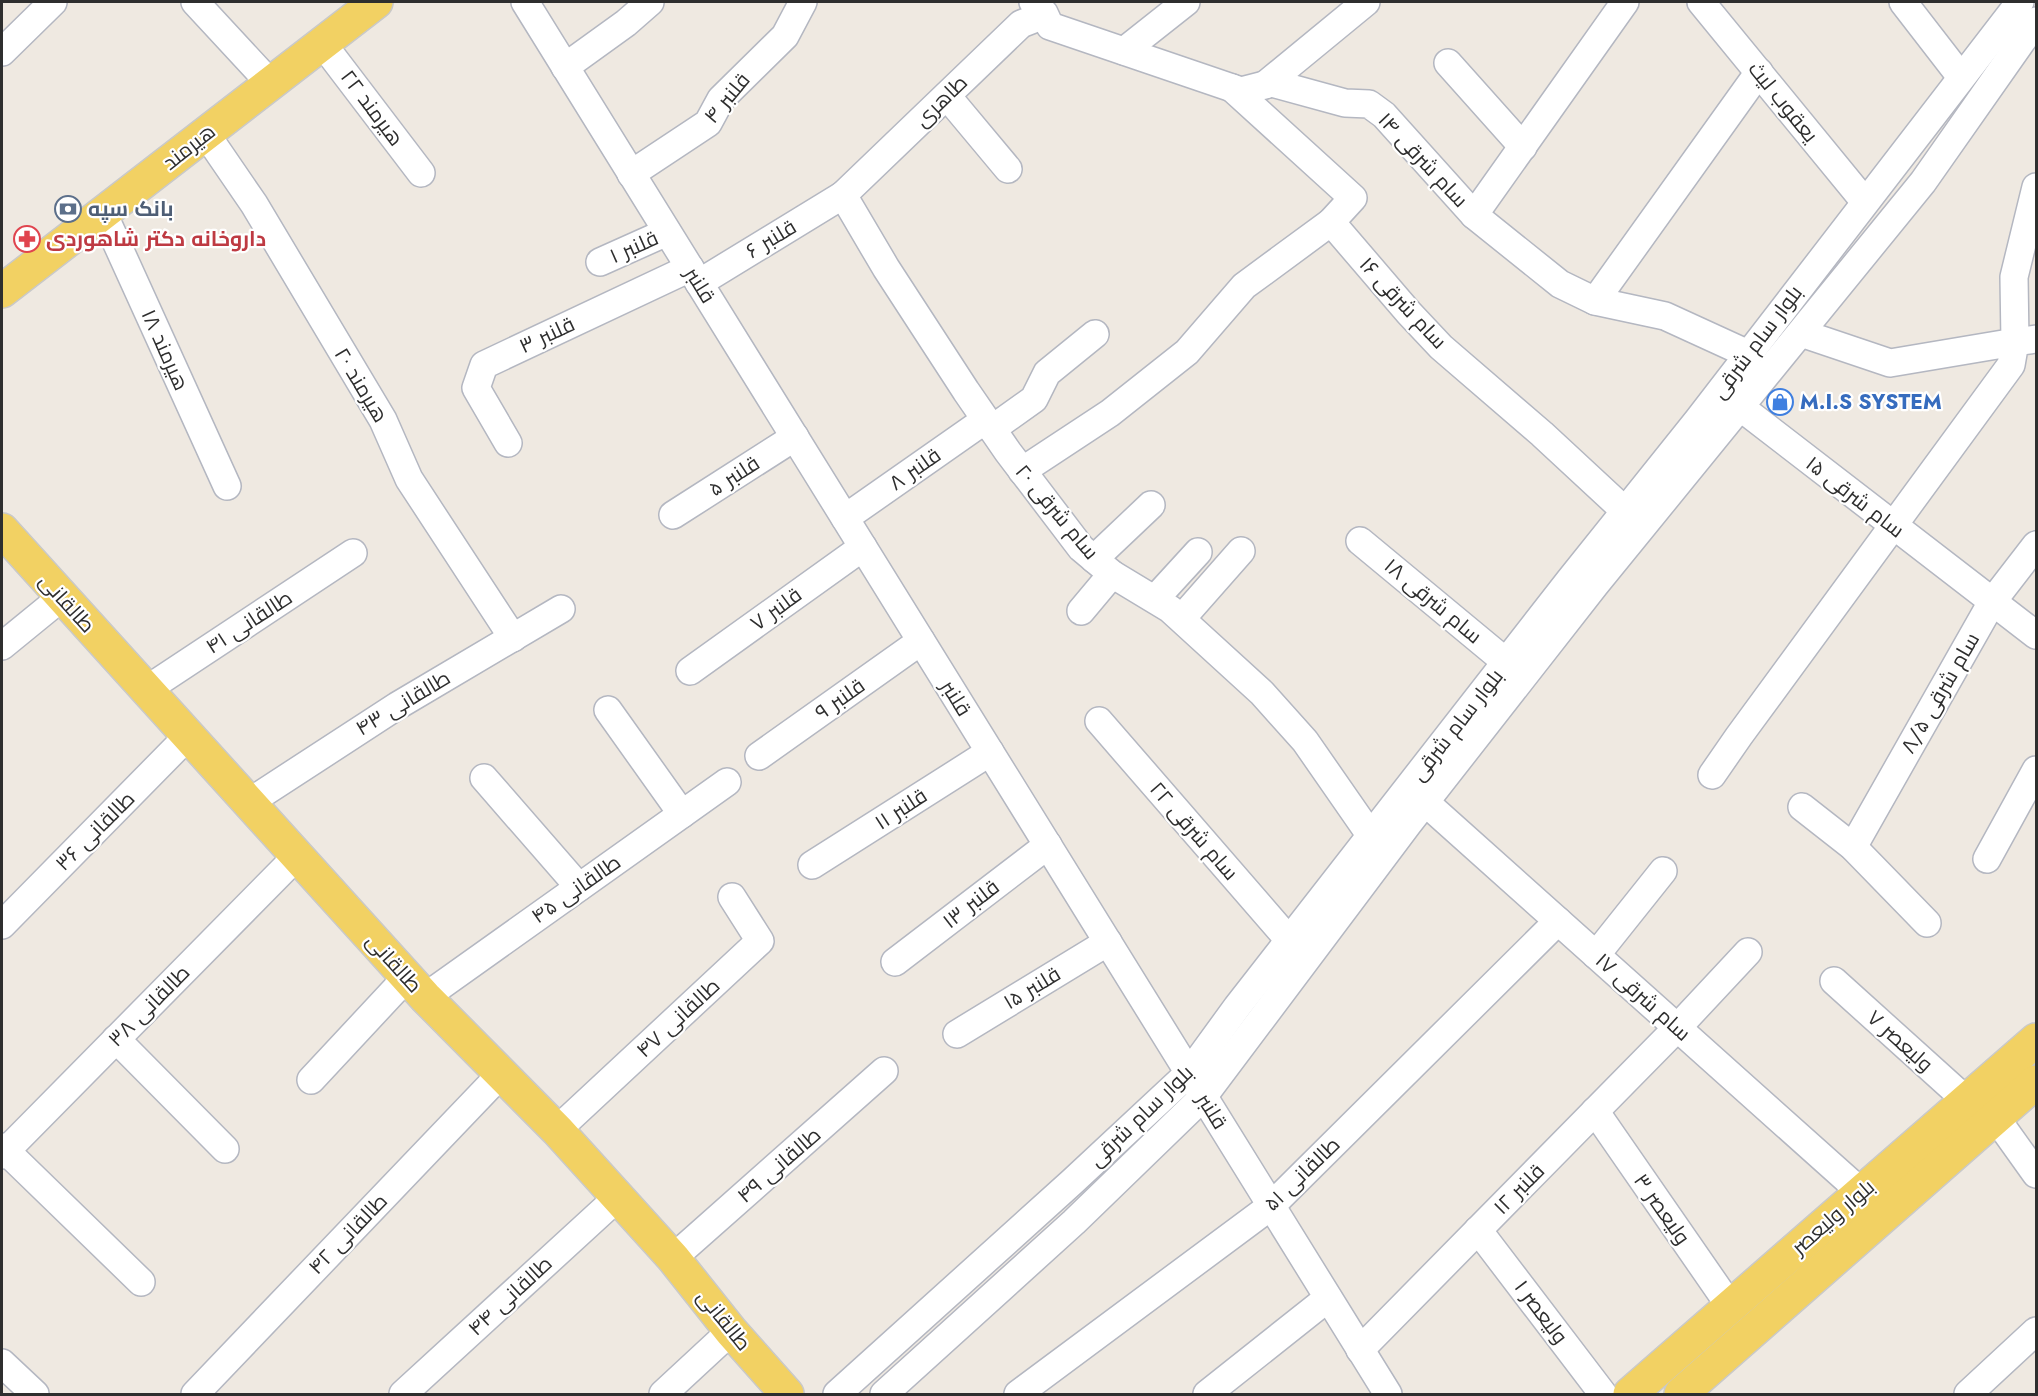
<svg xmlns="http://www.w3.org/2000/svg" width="2038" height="1396" font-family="Jost,Cairo,sans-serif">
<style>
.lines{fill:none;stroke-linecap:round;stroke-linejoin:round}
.minor-casing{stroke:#b4b7c1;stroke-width:30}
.major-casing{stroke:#c9c9c9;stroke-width:36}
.minor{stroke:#fff;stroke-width:27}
.major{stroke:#f2d163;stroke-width:33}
.labels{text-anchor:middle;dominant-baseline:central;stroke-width:4.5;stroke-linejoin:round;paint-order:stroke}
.street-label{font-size:21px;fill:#2e2e2e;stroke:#fff}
.service-label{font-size:21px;font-weight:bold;fill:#4e5e75;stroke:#fff;text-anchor:start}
.health-label{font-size:21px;font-weight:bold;fill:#be3a42;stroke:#fff;text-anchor:start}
.shop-label{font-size:21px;font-weight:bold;fill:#366cbe;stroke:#fff;text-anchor:start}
</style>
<rect width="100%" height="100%" fill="#efe9e1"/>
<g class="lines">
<defs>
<g id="minor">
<path d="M195,2L270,83"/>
<path d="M525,2L1388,1394"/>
<path d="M1033,2L1044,13L1050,26L1241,91L1272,83L1345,103L1369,104L1384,115L1474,215L1560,284L1595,301L1665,316L1748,354"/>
<path d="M1701,2L1865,202"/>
<path d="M1903,2L1961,77"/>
<path d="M322,43L421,173"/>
<path d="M1124,51L1186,2"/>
<path d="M2,52L53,2"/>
<path d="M1448,63L1523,147"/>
<path d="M565,67L626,23L650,2"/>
<path d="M1265,85L1366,2"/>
<path d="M1232,88L1353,198L1331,222L1409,313L1441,347L1542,434L1625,511"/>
<path d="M947,96L1008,169"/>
<path d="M206,134L254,204L383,420L409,479L513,638"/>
<path d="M631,174L708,123L721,99L785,36L803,2"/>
<path d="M843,195L886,268L966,391L1008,452L1081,548L1112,574L1170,609L1262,693L1305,741L1371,836"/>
<path d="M103,213L227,486"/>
<path d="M1474,215L1625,2"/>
<path d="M600,262L667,232"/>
<path d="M699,283L843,195L1021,24L1044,15"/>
<path d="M1595,301L1759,72"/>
<path d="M1801,333L1890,363L2015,342L2014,277L2036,187"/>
<path d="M1726,396L2036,635"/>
<path d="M992,429L1034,399L1047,373L1095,334"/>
<path d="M508,443L476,388L484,365L690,268"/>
<path d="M1022,471L1110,413L1187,352L1244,286L1331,222"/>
<path d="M673,515L795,437"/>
<path d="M845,518L985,420"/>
<path d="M1360,541L1506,662"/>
<path d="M1094,559L1151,505"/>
<path d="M1155,599L1198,552"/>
<path d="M1081,611L1112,574"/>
<path d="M1182,618L1241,551"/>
<path d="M2,646L62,597"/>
<path d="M690,671L863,547"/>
<path d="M146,690L353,553"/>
<path d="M608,710L682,814"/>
<path d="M1099,721L1289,940"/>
<path d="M759,756L921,641"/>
<path d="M1712,775L1739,736L2011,365L2015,342L2036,339"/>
<path d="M484,778L579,887"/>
<path d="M1425,802L1861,1192"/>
<path d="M248,803L397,706L561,609"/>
<path d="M1802,807L1853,847L1927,923"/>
<path d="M1853,847L1992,602L2036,545"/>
<path d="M1987,859L2036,770"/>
<path d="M812,865L990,752"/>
<path d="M2,925L188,736"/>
<path d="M1596,955L1663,871"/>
<path d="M895,962L1048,845"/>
<path d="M1834,981L1967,1101"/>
<path d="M425,997L727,782"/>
<path d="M957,1034L1108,942"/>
<path d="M116,1039L225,1149"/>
<path d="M311,1080L407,977"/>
<path d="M1595,1111L1730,1306"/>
<path d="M1996,1118L2036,1174"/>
<path d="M557,1130L760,941L732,897"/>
<path d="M2,1147L141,1282"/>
<path d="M2,1155L297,856"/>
<path d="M1478,1230L1603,1394"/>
<path d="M673,1258L884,1071"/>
<path d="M1360,1350L1677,1028L1748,952"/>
<path d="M2,1363L35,1394"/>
<path d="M195,1394L501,1074"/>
<path d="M403,1394L618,1197"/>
<path d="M663,1394L731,1331"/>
<path d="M837,1394L1072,1182L1189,1073L1237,1007L1569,581L1698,420L2020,2"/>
<path d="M884,1394L1074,1222L1203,1097L1408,824L1595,585L1923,182L2036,21"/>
<path d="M1018,1394L1271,1206L1558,921"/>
<path d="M1207,1394L1328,1298"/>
<path d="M1968,1394L2036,1331"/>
</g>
<g id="major">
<path d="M2,291L376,2"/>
<path d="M2,530L425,997L557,1130L673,1258L731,1331L787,1394"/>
<path d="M1630,1394L2036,1040"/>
<path d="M1681,1394L2036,1082"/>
</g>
</defs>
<use href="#minor" class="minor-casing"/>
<use href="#major" class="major-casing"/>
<use href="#minor" class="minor"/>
<use href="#major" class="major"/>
</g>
<defs>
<symbol id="bank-ring" viewBox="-11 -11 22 22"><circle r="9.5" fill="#fff" stroke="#5c6f8a" stroke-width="1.5"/><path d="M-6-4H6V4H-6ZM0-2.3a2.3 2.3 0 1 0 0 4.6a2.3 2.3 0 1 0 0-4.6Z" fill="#5c6f8a"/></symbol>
<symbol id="pharmacy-ring" viewBox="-11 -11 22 22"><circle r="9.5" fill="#fff" stroke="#e0444e" stroke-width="1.5"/><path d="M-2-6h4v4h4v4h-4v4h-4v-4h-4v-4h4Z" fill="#e0444e"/></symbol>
<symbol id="shop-ring" viewBox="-11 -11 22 22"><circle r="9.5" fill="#fff" stroke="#3f7fe0" stroke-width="1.5"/><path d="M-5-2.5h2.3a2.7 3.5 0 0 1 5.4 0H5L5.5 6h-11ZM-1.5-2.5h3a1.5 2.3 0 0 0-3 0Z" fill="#3f7fe0"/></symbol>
</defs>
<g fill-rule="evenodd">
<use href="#bank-ring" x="53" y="194" width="30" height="30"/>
<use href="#pharmacy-ring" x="12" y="224" width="30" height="30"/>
<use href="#shop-ring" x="1765" y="387" width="30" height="30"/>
</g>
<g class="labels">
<g class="street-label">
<text transform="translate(727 98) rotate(-50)">قلنبر ۴</text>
<text transform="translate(941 101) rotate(-44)">طاهری</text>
<text transform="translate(1783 102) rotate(51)">یعقوب لیث</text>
<text transform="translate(372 108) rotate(53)">هیرمند ۲۲</text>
<text transform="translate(189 147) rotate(-38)">هیرمند</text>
<text transform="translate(1423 160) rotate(47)">سام شرقی ۱۴</text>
<text transform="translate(771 239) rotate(-31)">قلنبر ۶</text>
<text transform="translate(634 247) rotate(-24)">قلنبر ۱</text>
<text transform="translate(700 285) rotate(58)">قلنبر</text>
<text transform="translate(1403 303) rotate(47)">سام شرقی ۱۶</text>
<text transform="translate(547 335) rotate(-25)">قلنبر ۳</text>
<text transform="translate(1757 342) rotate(-53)">بلوار سام شرقی</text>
<text transform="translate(165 350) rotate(66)">هیرمند ۱۸</text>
<text transform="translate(361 385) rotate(59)">هیرمند ۲۰</text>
<text transform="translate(915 469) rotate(-35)">قلنبر ۸</text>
<text transform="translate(734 476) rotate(-33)">قلنبر ۵</text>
<text transform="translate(1855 497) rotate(38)">سام شرقی ۱۵</text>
<text transform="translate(1057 512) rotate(50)">سام شرقی ۲۰</text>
<text transform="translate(1433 601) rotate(40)">سام شرقی ۱۸</text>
<text transform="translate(67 603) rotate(48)">طالقانی</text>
<text transform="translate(776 609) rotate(-36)">قلنبر ۷</text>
<text transform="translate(249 622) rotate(-33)">طالقانی ۴۱</text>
<text transform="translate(1940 693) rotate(-60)">سام شرقی ۸/۵</text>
<text transform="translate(956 698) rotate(58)">قلنبر</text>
<text transform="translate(840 699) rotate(-35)">قلنبر ۹</text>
<text transform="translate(403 703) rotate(-31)">طالقانی ۴۳</text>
<text transform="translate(1457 725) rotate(-52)">بلوار سام شرقی</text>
<text transform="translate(901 809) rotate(-33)">قلنبر ۱۱</text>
<text transform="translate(95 831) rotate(-45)">طالقانی ۳۶</text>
<text transform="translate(1194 831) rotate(49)">سام شرقی ۲۲</text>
<text transform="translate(576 889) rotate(-35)">طالقانی ۴۵</text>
<text transform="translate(971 904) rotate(-38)">قلنبر ۱۳</text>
<text transform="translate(394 963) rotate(48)">طالقانی</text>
<text transform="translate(1032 988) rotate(-31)">قلنبر ۱۵</text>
<text transform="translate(1643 997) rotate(42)">سام شرقی ۱۷</text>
<text transform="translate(149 1006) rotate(-45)">طالقانی ۳۸</text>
<text transform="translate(678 1018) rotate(-43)">طالقانی ۴۷</text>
<text transform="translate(1900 1041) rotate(42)">ولیعصر ۷</text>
<text transform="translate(1212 1111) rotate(58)">قلنبر</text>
<text transform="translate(1141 1116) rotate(-44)">بلوار سام شرقی</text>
<text transform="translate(779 1165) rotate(-41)">طالقانی ۴۹</text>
<text transform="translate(1302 1174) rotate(-44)">طالقانی ۵۱</text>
<text transform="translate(1519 1189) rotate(-45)">قلنبر ۱۲</text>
<text transform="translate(1662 1209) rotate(55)">ولیعصر ۳</text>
<text transform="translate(1833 1217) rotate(-41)">بلوار ولیعصر</text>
<text transform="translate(348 1234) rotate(-46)">طالقانی ۴۲</text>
<text transform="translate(510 1296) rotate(-43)">طالقانی ۴۴</text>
<text transform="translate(1541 1312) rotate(53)">ولیعصر ۱</text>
<text transform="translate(724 1320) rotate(51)">طالقانی</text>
</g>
<g class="service-label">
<text x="88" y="209">بانک سپه</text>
</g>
<g class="health-label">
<text x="46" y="239">داروخانه دکتر شاهوردی</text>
</g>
<g class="shop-label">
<text x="1800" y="402">M.I.S SYSTEM</text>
</g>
</g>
<rect width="2038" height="1396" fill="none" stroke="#2e2e2e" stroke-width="6"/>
</svg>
